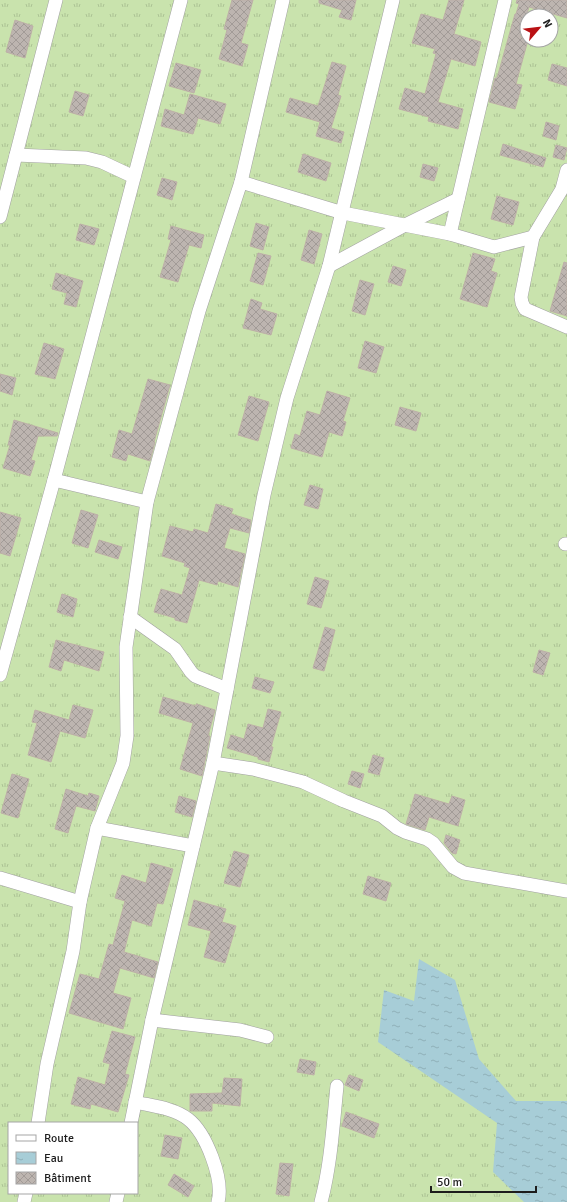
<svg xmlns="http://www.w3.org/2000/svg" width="567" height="1202" font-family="Signika,sans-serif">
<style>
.grass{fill:url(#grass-tufts);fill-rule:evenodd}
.water{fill:url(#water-ripples)}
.building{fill:url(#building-cross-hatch);stroke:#bdb0a7}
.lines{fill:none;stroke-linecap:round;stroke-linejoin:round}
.street-casing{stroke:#a1a1a1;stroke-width:14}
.street{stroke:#fff;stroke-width:13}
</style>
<defs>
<pattern id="grass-tufts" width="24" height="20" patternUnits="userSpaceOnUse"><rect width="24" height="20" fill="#c9e3ad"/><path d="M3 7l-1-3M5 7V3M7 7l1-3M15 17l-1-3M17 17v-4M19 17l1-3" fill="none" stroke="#acc294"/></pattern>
<pattern id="water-ripples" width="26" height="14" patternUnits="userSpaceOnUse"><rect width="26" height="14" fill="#a7cdd7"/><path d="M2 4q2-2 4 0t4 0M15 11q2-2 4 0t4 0" fill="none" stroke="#8fb0b8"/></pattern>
<pattern id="building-cross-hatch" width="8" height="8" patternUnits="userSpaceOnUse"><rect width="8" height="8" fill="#bdb5b0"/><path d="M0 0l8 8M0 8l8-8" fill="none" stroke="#a29b97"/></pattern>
</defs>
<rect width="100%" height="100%" fill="#edeae3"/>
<path class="grass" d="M0,0H567V1202H0ZM527,16H551V40H527ZM9,1123H137V1193H9Z"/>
<path class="water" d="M419,959L455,980L479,1059L516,1101H567V1202H524L493,1172L497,1123L378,1042L384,990L414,1001Z"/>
<g class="building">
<path d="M232,0H253L241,43L248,45L242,66L219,59L227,30L224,29Z"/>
<path d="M319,0H356L351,20L339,17L342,10L319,3Z"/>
<path d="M449,0H464L454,34L481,42L475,66L451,59L438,102L463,109L458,129L428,121L429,117L399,109L405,88L425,94L436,54L433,53L435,49L412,43L421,14L443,20Z"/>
<path d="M517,0H567V18L529,7L520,37L528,40L516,84L522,85L515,109L489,102L495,78H497L515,14H516L519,4L516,3Z"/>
<path d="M15,20L33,26L25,58L6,52Z"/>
<path d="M332,62L346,66L338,95L341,96L331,128L344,132L341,143L316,136L320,122L286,112L290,98L318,106Z"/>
<path d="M176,63L201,70L194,93L169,86Z"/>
<path d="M552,64L567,68V86L548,80Z"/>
<path d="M75,91L89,95L83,116L69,112Z"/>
<path d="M190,94L226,104L220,124L198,118L193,134L161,126L165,109L184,115Z"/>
<path d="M546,122L559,126L556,140L543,136Z"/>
<path d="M503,144L546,158L543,167L500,155Z"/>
<path d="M556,145L567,148L564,160L553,157Z"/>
<path d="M303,154L331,163L326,181L298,172Z"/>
<path d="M423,164L438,168L434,181L420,177Z"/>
<path d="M162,178L177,182L172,200L157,195Z"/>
<path d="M497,196L519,202L513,225L491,219Z"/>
<path d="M256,223L269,227L263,250L250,246Z"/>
<path d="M80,224L99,229L94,245L76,240Z"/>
<path d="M171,226L204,235L201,248L189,245L178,282L160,277L171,240L168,239Z"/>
<path d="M309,230L322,234L314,264L301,260Z"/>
<path d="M258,253L271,256L263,285L250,281Z"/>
<path d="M473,253L495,259L491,271L497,273L487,307L460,299Z"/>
<path d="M564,262L567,263V316L550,311Z"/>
<path d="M393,266L406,270L401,286L388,282Z"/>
<path d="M56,273L83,281L76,307L64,304L67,293L52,289Z"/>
<path d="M360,280L374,284L365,315L352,311Z"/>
<path d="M251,299L262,303L260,309L277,314L271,335L243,328Z"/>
<path d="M365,341L384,347L376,373L358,368Z"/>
<path d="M44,343L64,349L55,379L35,374Z"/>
<path d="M0,374L16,378L12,395L0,391Z"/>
<path d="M148,379L170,385L154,442H155L150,461L128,454L126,461L112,457L119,430L132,434Z"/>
<path d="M327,391L350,398L343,421L346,422L342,436L329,432L322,457L291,448L295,434L300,436L307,411L320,415Z"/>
<path d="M249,396L269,402L258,441L238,435Z"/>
<path d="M400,407L421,413L416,431L395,425Z"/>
<path d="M14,420L58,433L57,436H38L31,460L35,461L30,476L3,468L10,445H8Z"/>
<path d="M310,485L323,489L318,509L304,505Z"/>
<path d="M216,504L233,509L231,514L251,520L249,533L230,528L224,548L245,554L238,587L218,581L217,585L199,580L187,623L175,620V618L154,612L161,589L182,595L190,568L184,566L185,563L162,556L170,526L193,532L194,529L208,533Z"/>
<path d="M81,510L98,515L88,548L72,543Z"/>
<path d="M0,512L21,518L10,556L0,553Z"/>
<path d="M99,540L122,547L118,559L95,552Z"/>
<path d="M315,577L329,581L321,608L307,604Z"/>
<path d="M62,594L77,599L73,617L57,612Z"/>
<path d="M325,627L335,630L324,671L313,668Z"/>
<path d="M56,640L104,652L99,671L64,660L61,671L49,667Z"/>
<path d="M539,650L550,653L543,675L533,672Z"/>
<path d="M255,677L274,682L270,693L252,688Z"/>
<path d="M163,697L196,706V704L215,710L208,736H210L202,776L180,769L193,723L159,713Z"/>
<path d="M73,705L93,710L85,738L60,731L51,762L28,755L37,723L32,722L35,710L69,720Z"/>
<path d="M268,709L281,712L271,747H273L269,762L258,759V757L227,748L231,735L244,739L248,724L263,728Z"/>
<path d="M373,755L384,758L379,775L368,772Z"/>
<path d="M352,771L364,774L360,788L348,784Z"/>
<path d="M12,774L29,779L18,818L1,813Z"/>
<path d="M66,789L88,796L89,793L99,796L95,811L76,806L68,833L55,829Z"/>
<path d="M415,794L449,804L452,796L465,800L458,826L429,817L425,830L406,824Z"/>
<path d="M179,796L196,801L192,817L175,812Z"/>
<path d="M446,835L460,840L456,854L452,853L444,843Z"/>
<path d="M234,851L249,855L240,887L224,883Z"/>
<path d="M151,863L173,869L163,904L157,903L151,926L132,920L124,952L158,962L154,978L120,968L113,993L131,998L123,1029L69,1013L80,974L99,979L109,944L113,945L125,901L115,898L122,875L146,883Z"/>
<path d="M368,876L391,883L386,901L363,894Z"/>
<path d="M194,900L226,909L222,922L236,926L225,963L204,957L211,931L188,925Z"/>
<path d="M112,1031L135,1037L125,1074L129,1075L118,1112L91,1104L90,1109L71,1104L78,1077L105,1085L110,1064L103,1062Z"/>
<path d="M300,1059L316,1062L314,1075L297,1072Z"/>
<path d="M349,1075L363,1080L359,1091L345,1085Z"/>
<path d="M224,1078L242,1079L240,1106L212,1103V1111H190V1094L222,1093Z"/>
<path d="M346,1112L379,1124L374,1138L342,1126Z"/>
<path d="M165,1135L182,1138L178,1159L161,1156Z"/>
<path d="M280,1163L293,1164L289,1196L276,1194Z"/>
<path d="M174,1174L194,1186L188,1197L168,1185Z"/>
</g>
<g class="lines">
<defs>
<g id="street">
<path d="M16,155L86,158L102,162L134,177"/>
<path d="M567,170L562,189L533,237L521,297L522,303L525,309L567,327"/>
<path d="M241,182L343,213L450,234L494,247L533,237"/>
<path d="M0,217L56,0"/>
<path d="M450,234L505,0"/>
<path d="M329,266L405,225L458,199"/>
<path d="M54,480L147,502"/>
<path d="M565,544H567"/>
<path d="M130,617L175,649L191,672L195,676L227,689"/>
<path d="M0,675L54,480L181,0"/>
<path d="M213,763L253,769L303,782L344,801L382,816L397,828L405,832L427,839L433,843L453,867L464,873L567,891"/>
<path d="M97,828L193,846"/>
<path d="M0,878L80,902"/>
<path d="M152,1020L240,1030L267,1037"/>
<path d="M135,1102C152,1106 174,1108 188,1119C206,1133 224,1179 218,1202"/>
<path d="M38,1123L47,1064L73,951L80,902L97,828L123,763L127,736L126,647L147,502L199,311L241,182L283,0"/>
<path d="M131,1123L152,1020L213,763L264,495L287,398L329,266L393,0"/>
<path d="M24,1202L26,1193"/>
<path d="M116,1202L118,1193"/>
<path d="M321,1202C331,1164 333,1125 337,1086"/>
</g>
</defs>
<use href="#street" class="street-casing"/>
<use href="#street" class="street"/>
</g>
<rect x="8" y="1122" width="130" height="72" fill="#ffffff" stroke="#a5a5a5"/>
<rect x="16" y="1135" width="20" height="6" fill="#ffffff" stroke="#a5a5a5"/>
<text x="44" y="1142" font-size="12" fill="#1d1d1d">Route</text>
<rect x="16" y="1152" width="20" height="12" fill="url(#water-ripples)" stroke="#a5a5a5"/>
<text x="44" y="1162" font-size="12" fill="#1d1d1d">Eau</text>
<rect x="16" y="1172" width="20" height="12" fill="url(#building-cross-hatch)" stroke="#a5a5a5"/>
<text x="44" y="1182" font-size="12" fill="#1d1d1d">Bâtiment</text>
<g transform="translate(539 28) rotate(62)"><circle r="19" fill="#ffffff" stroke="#a5a5a5"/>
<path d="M0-3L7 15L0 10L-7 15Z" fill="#b91114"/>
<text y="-6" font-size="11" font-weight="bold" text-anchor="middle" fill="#1d1d1d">N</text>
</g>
<path d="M431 1186v6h105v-6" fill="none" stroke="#1d1d1d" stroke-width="2"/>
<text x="437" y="1186" font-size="12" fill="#1d1d1d" stroke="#ffffff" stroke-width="3" paint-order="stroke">50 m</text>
</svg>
